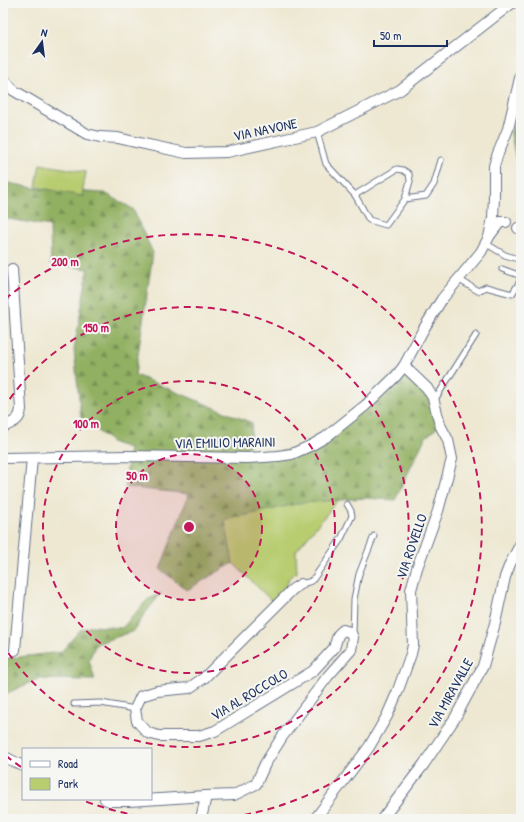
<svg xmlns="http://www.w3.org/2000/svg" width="524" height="822" font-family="'Patrick Hand',sans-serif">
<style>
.forest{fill:url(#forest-firs);stroke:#567060}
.park{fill:#b8cc70;stroke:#6a7e67}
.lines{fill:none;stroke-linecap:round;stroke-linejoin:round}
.service-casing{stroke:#657087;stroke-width:7}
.minor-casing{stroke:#657087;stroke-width:12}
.service{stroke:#fff;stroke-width:5}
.minor{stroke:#fff;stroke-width:10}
.ring{fill:none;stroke:#c2185b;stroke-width:2;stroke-dasharray:7 5}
.labels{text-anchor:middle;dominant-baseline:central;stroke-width:4;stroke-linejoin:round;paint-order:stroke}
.street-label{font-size:14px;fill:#1b2f5e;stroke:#f6f6f2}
.centre{fill:#c2185b;stroke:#f6f6f2;stroke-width:2}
.ring-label{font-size:12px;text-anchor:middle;font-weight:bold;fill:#c2185b;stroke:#f6f6f2;stroke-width:4;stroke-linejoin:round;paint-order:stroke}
</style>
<defs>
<pattern id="forest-firs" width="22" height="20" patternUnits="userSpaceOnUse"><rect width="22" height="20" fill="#92b062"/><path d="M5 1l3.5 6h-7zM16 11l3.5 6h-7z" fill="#769054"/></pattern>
</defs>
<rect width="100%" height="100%" fill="#f6f6f2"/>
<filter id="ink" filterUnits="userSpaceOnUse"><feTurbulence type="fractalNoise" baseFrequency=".025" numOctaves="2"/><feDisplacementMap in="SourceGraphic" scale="8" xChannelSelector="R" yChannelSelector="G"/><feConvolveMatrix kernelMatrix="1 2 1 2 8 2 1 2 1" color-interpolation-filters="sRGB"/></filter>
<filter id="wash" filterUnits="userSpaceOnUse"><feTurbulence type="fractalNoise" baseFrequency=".012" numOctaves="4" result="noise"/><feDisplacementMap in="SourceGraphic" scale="16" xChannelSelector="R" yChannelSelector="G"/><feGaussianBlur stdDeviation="0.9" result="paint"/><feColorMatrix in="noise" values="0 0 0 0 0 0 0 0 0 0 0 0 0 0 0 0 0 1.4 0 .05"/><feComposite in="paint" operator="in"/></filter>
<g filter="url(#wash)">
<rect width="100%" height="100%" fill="#eee8d2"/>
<g class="forest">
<path d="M521,102V157L516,161L511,133Z"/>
<path d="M3,182L39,189L105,193L133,209L153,253L135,375L252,423L248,458L312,445L404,366L427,388L440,425L425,438L395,500L365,498L301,503L225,520L233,563L187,590L160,569L189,494L125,487L129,448L113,443L81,418L74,350L88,269L51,264L50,226L3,218Z"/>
<path d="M161,593L144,615L134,631L96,644L89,660L95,680L38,679L3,695V659L61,652L80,630L92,626L122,628L147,600Z"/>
</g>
<g class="park">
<path d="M40,164L86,172L82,196L36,187Z"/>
<path d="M338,500L296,551L297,573H295L289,578L286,588L274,603L233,563L225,520L301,503Z"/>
</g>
</g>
<g filter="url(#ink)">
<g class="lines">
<defs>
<g id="service">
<path d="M317,132L326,164L355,195L397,169L403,170L409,174L410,181L405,199"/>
<path d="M355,195L369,220L386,225L405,199L426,196L434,184L441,160"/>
<path d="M485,243L505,255L521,260"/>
<path d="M502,269L521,276"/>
<path d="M458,279L478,291L486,287L512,294L519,283L521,277"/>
<path d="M434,401L476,335"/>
<path d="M301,584L312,581L341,539L352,516L351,511L347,504"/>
<path d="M353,634L354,599L359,574L374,536"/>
<path d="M3,656L13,653L15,650"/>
<path d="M74,704L101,703L135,709"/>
</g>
<g id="minor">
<path d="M3,78L13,90L87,134L100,137L118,138L135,142L186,153L227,152L317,132L400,90L512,3"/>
<path d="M518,228L521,230"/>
<path d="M490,235L500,222H506"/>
<path d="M3,427C13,422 20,421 21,409L12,269"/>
<path d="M3,458L128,456L248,458L278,456L292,454L312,445L326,437L366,405L396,376L404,366L423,330L442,299L481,252L489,237L493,218L494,197V166L497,156L508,129L521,74"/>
<path d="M15,650L32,458"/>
<path d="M3,756L23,766"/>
<path d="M206,796L234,795L256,784L265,764L282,737L328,676L351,650L353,637L350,632L343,630L338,635L334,648L313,671L215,731L199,736H159L148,733L137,721L135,709L141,696L157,691L189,688L204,678L293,589L301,584"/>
<path d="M105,799L110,801H129L206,796L201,819"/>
<path d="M315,819L369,747L387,716L397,693L411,654L413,645L411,590L417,568L438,511L452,459L448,440L440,425L433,398L427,388L404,366"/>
<path d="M382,819L424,764L455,718L483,666L495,623L505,577L510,564L521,543"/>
</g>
</defs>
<use href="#service" class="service-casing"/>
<use href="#minor" class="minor-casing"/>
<use href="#service" class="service"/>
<use href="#minor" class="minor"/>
</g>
</g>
<circle cx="189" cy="527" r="73" fill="#c2185b" fill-opacity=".12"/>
<g class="ring">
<circle cx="189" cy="527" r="73"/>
<circle cx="189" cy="527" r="146"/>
<path d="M3 409A220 220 0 1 1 3 645"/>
<path d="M163 819A293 293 0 0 1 82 800M21 767A293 293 0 0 1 5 755M5 299A293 293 0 1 1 215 819"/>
</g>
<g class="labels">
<g class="street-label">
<text transform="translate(265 129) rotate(-12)">VIA NAVONE</text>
<text transform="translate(225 442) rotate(-1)">VIA EMILIO MARAINI</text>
<text transform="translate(411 546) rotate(-71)">VIA ROVELLO</text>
<text transform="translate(450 693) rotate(-61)">VIA MIRAVALLE</text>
<text transform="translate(249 694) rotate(-31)">VIA AL ROCCOLO</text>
</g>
</g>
<circle cx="189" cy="527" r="6" class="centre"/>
<g class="ring-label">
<text x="65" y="266">200 m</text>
<text x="96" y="332">150 m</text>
<text x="86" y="428">100 m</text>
<text x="137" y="480">50 m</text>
</g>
<rect width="524" height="822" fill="none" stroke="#f6f6f2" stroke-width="16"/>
<rect x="22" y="748" width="130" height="52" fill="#f6f6f2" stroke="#9ea6b7"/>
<rect x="30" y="761" width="20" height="6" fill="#ffffff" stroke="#9ea6b7"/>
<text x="58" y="768" font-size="12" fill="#1b2f5e">Road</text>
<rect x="30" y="778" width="20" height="12" fill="#b8cc70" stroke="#9ea6b7"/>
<text x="58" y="788" font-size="12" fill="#1b2f5e">Park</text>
<g transform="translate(42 42) rotate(14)" stroke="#f6f6f2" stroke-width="3" paint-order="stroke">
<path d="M0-3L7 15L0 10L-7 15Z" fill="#1b2f5e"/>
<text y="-6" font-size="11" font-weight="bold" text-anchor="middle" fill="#1b2f5e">N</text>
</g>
<path d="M374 40v6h73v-6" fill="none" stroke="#1b2f5e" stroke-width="2"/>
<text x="380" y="40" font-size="12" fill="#1b2f5e" stroke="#f6f6f2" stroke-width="3" paint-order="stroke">50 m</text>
</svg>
